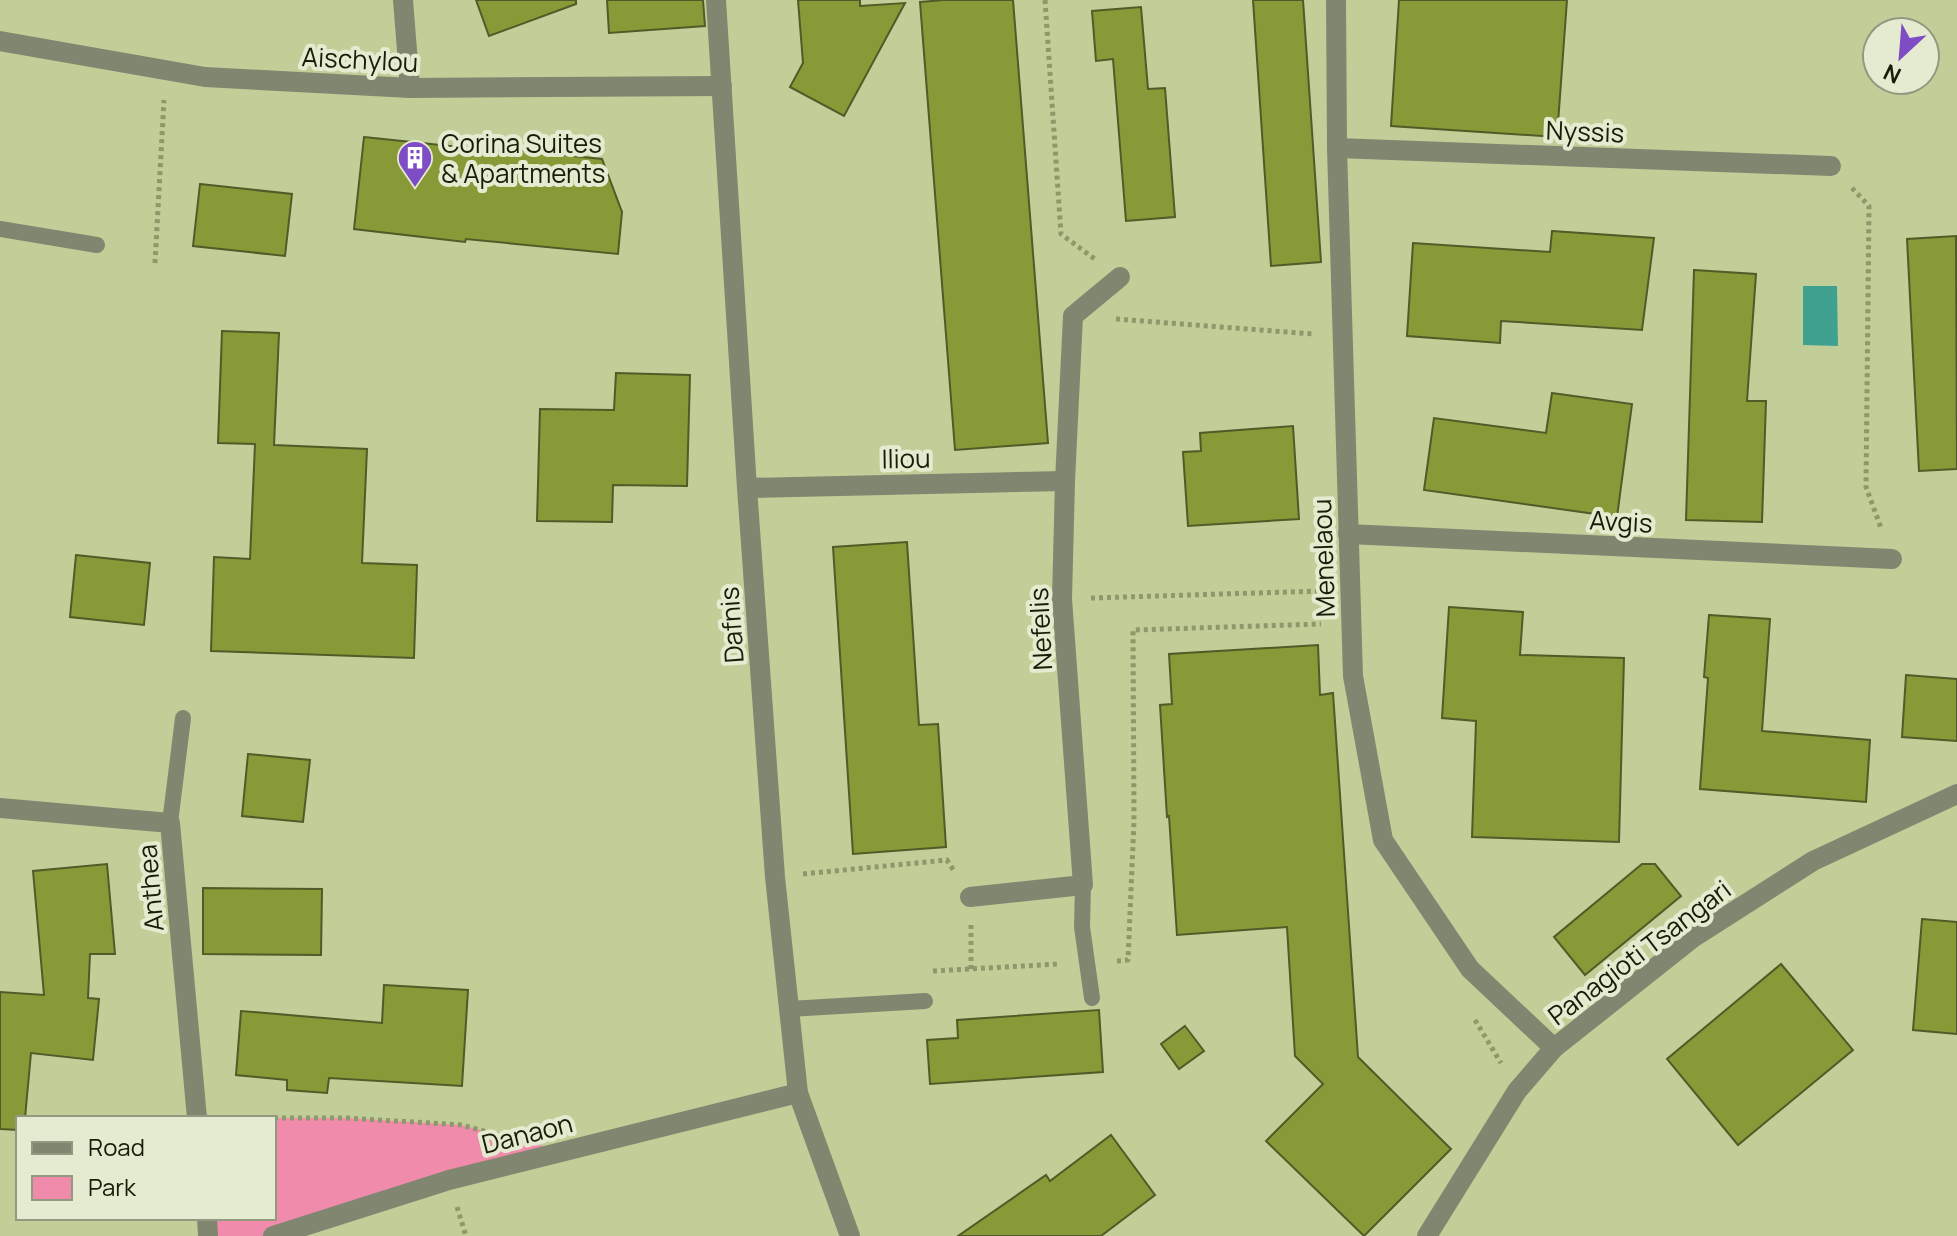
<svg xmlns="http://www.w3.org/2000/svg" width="1957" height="1236" font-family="Manrope,sans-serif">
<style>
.green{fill:#f08bac}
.water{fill:#40a190}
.building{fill:#879a37;stroke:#505b28;stroke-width:2}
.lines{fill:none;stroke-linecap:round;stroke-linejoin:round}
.path{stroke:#8d986b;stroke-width:5;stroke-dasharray:4 4;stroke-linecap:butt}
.service{stroke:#808670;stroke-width:16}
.minor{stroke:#808670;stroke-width:20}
.tertiary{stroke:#808670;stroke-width:20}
.labels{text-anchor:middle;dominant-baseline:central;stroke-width:8;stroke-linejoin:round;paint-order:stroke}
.street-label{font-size:26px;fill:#191d08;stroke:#e4ebd0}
.poi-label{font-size:26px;fill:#191d08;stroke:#e4ebd0;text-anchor:start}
</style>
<rect width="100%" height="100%" fill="#c1ce97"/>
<path class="green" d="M274,1118H347L461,1125L562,1151L273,1236H208L207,1218H274Z"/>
<path class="water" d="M1803,286H1837L1838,346L1803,345Z"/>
<g class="building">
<path d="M476,0H576V4L489,36Z"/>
<path d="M607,0H703L705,26L609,33Z"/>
<path d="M798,0H860V6L905,3L844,116L790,87L803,63Z"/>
<path d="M944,0H1013L1048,443L955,450L920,2Z"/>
<path d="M1253,0H1303L1321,262L1271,266Z"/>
<path d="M1399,0H1567L1557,137L1391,126Z"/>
<path d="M1141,7L1148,89L1165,88L1175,217L1126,221L1113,59L1096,61L1092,11Z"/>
<path d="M364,137L516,153V150L602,159L622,212L618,254L466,239L465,242L354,229Z"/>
<path d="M200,184L292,194L285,256L193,246Z"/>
<path d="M1552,231L1654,238L1642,330L1501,321L1500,343L1407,336L1413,243L1550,252Z"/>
<path d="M1956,236L1957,469L1919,471L1907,239Z"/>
<path d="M1694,270L1756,274L1747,401H1766L1762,522L1686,520Z"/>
<path d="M222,331L279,333L274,445L367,449L362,563L417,565L414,658L211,651L214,557L250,559L255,444L218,443Z"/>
<path d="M616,373L690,375L687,486L613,485L612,522L537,521L540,409L614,410Z"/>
<path d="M1552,393L1632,404L1617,517L1424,490L1434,418L1546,433Z"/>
<path d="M1293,426L1299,519L1188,526L1183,452L1201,451L1200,433Z"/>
<path d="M907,542L919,725L938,724L946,847L853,854L833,547Z"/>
<path d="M76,555L150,563L144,625L70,617Z"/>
<path d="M1449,607L1523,612L1520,655L1624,658L1619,842L1472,837L1476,721L1442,718Z"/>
<path d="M1709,615L1770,619L1762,731L1870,740L1866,802L1700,789L1708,678L1704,677Z"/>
<path d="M1318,645L1320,695L1333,693L1358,1057L1451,1149L1364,1236L1266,1141L1323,1084L1295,1056L1287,927L1177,935L1169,816L1167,817L1160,705L1172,704L1169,654Z"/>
<path d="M1906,675L1957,679V741L1902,737Z"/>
<path d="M248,754L310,760L303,822L242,816Z"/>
<path d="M107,864L115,954H90L88,998L99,999L93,1060L31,1053L25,1118H18V1130L0,1129V992L44,995L33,871Z"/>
<path d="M1642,864H1655L1681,896L1585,975L1554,937Z"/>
<path d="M203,888L322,889L321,955L203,954Z"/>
<path d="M1922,919L1957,922V1034L1913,1030Z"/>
<path d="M1781,964L1853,1050L1738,1145L1667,1059Z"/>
<path d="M384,985L468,990L462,1086L329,1078L327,1093L287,1090V1080L236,1075L241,1011L382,1023Z"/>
<path d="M1099,1010L1103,1072L930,1084L927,1040L958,1038L957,1020Z"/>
<path d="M1185,1026L1204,1051L1179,1069L1161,1044Z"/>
<path d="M1111,1135L1155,1195L1101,1236H958L1046,1175L1050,1181Z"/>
</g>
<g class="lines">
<g class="path">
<path d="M1045,0L1061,234L1096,260"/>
<path d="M1852,188L1869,206L1866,487L1881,528"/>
<path d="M155,263L164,100"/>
<path d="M1116,319L1313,334"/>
<path d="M1091,598L1321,591"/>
<path d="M803,874L947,860L954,871"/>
<path d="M971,925V969"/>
<path d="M1117,961L1128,960L1134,821L1133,630L1321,624"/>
<path d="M933,971L1059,964"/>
<path d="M1475,1020L1501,1063"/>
<path d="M225,1118H268"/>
<path d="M274,1118H347L461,1125L499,1135"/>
<path d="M457,1207L466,1236"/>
</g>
<g class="service">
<path d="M0,229L97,245"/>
<path d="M170,823L183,718"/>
<path d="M1083,885L1082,927L1092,998"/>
<path d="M789,1009L925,1001"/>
</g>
<g class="minor">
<path d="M403,0L410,88"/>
<path d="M716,0L747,488L775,877L798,1093L850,1236"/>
<path d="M1336,0L1337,148L1353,676L1383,840L1470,969L1554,1048"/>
<path d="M0,41L205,77L410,88L722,86"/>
<path d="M1337,148L1831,166"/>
<path d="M747,488L1065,481"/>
<path d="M1348,534L1892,559"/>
<path d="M0,808L170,823L197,1118"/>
<path d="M970,897L1083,885L1062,599L1065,481L1073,316L1120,277"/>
<path d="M207,1218L208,1236"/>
<path d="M273,1236L449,1180L798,1093"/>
</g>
<path class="tertiary" d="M1427,1236L1517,1091L1554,1048L1694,937L1813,861L1957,794"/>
</g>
<defs>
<symbol id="building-pin" viewBox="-11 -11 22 30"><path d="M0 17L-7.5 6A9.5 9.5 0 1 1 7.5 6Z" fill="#7e4cc4" stroke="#e4ebd0"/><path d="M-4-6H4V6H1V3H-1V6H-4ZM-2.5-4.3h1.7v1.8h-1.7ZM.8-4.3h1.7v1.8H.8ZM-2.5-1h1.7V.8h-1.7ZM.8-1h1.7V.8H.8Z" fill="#fff"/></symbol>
</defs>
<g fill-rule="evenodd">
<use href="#building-pin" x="395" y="138" width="40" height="54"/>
</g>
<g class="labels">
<g class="street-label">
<text transform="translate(360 59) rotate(3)">Aischylou</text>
<text transform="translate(1585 131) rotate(2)">Nyssis</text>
<text transform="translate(906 458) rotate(-1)">Iliou</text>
<text transform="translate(1621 521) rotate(3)">Avgis</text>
<text transform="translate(1323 558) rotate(-92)">Menelaou</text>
<text transform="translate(731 625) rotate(-94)">Dafnis</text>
<text transform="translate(1040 629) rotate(-93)">Nefelis</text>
<text transform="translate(150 888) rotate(-95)">Anthea</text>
<text transform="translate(1639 952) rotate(-37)">Panagioti Tsangari</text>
<text transform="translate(527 1133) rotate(-14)">Danaon</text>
</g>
<g class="poi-label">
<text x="441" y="143">Corina Suites<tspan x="441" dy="30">&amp; Apartments</tspan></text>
</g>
</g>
<rect x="16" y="1116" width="260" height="104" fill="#e4ebd0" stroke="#939980" stroke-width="2"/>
<rect x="32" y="1142" width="40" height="12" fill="#808670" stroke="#939980" stroke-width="2"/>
<text x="88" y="1156" font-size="24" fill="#191d08">Road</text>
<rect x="32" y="1176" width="40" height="24" fill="#f08bac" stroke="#939980" stroke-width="2"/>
<text x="88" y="1196" font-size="24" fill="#191d08">Park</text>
<g transform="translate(1901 56) rotate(206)"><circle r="38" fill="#e4ebd0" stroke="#939980" stroke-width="2"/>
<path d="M0-6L14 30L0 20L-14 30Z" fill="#7e4cc4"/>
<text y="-12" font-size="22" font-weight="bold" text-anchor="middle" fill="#191d08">N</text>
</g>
</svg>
